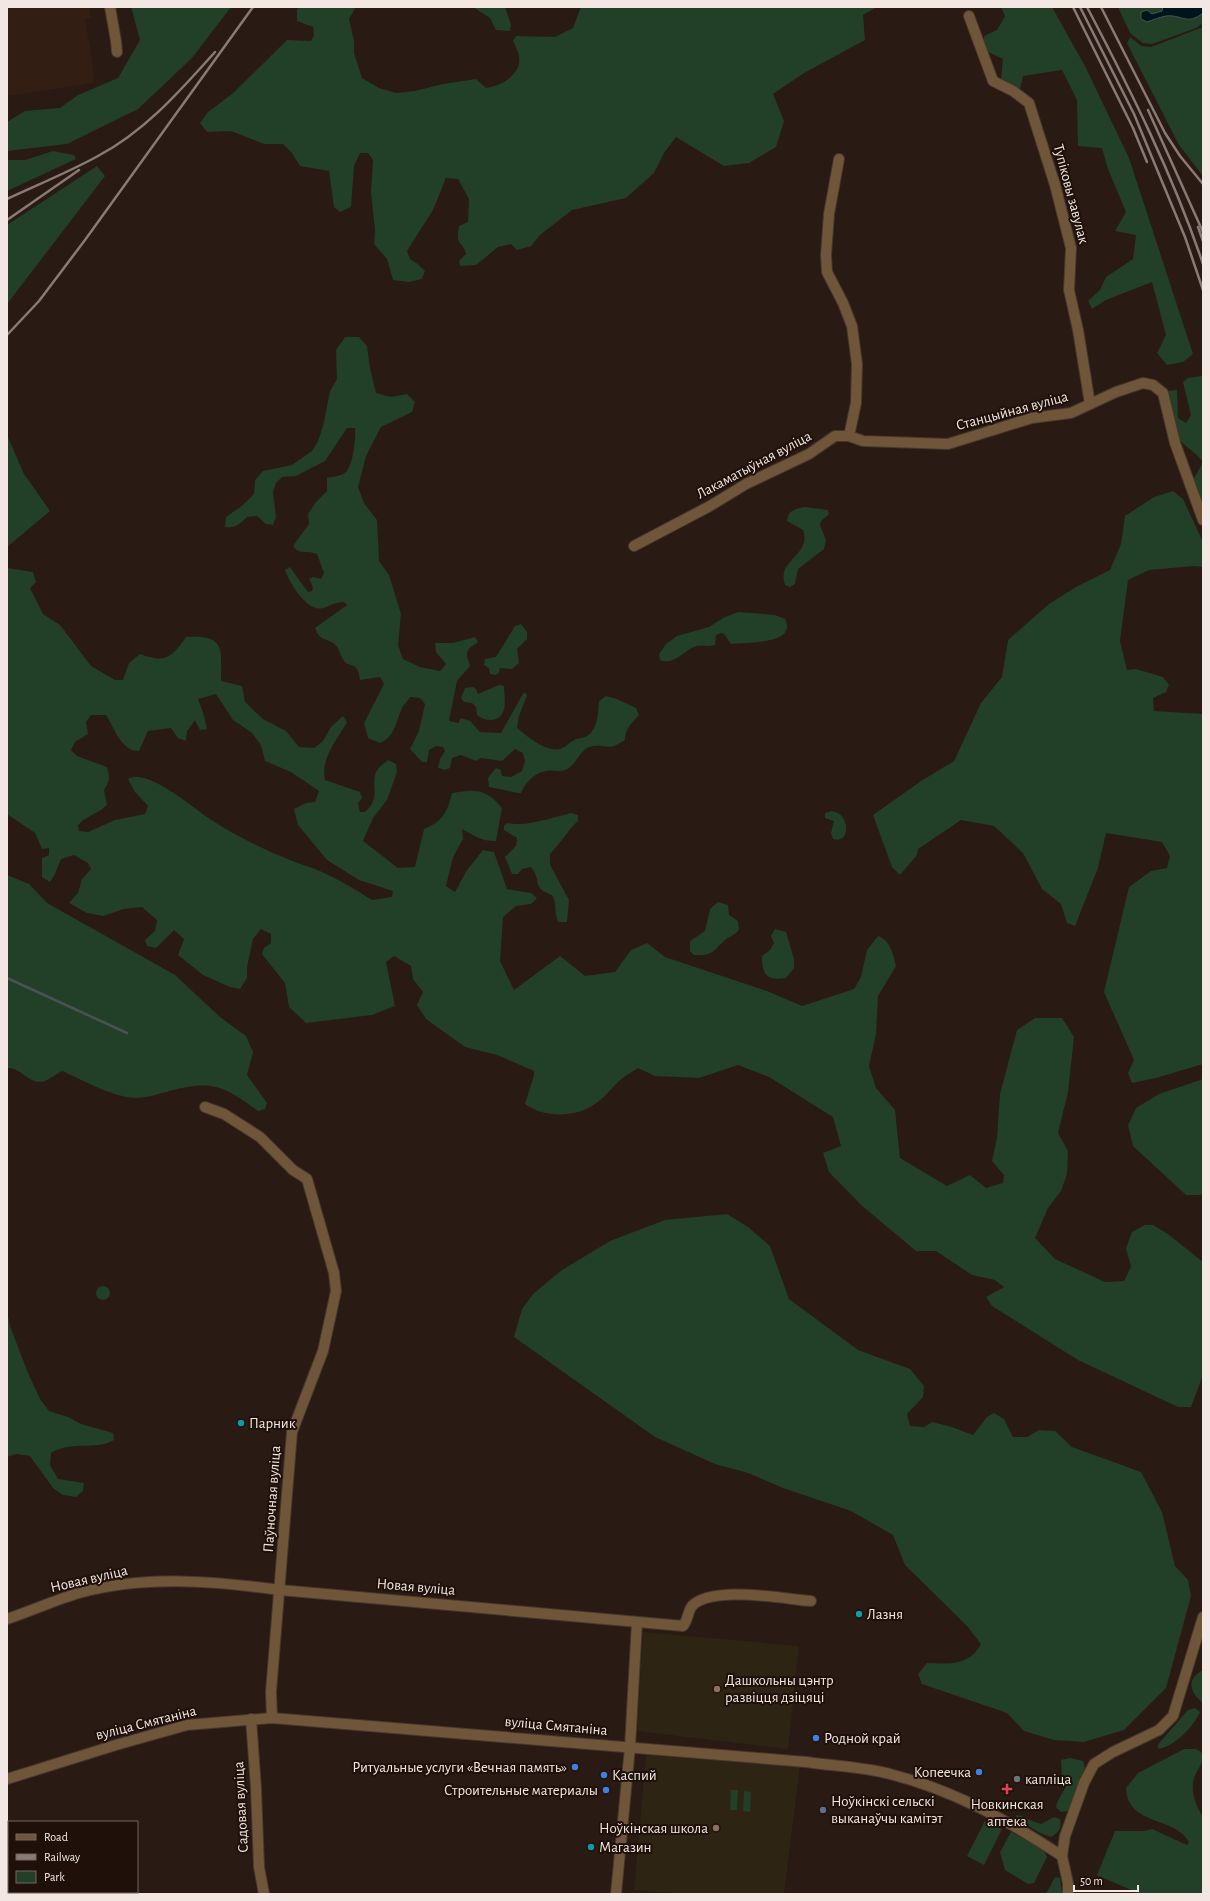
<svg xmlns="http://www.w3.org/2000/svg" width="1210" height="1901" font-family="'Alegreya Sans',sans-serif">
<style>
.built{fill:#331e14}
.education{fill:#2d2414}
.green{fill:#223f28;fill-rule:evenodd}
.water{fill:#00141b;stroke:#495357}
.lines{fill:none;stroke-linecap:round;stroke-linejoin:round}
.stream{stroke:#495357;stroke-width:2.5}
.minor-casing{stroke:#453730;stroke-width:12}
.minor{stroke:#6f5639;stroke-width:10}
.rail{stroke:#887b76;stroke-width:2.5}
.culture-dot{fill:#0f9aa8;stroke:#1f110a;stroke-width:1.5}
.education-dot{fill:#8d6e63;stroke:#1f110a;stroke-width:1.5}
.shop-dot{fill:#3f7fe0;stroke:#1f110a;stroke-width:1.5}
.worship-dot{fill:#6b7280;stroke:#1f110a;stroke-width:1.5}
.health-dot{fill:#e0444e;stroke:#1f110a;stroke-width:1.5}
.service-dot{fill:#5c6f8a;stroke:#1f110a;stroke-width:1.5}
.labels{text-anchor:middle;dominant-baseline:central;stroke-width:4;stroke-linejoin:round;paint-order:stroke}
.street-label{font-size:15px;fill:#f2e7e3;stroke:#1f110a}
.poi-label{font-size:15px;fill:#f2e7e3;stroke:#1f110a;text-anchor:start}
</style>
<rect width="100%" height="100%" fill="#291a13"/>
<path class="built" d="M7,7H89L91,18L85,19L93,66L94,83L7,96Z"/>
<g class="education">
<path d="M643,1632L799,1646L788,1749L637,1731Z"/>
<path d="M646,1755L800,1767L784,1894H688L634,1890Z"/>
</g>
<g class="green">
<path d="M131,7H231L192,58L138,109L67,144L7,151V122L25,111L60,108L78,95L118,78L140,40Z"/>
<path d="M299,7H356L349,19L354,41V53L362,78L379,88L396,93L415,91L443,84L476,79L486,88C501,86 522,75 519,56C518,51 515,45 513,41L516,36L555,37L573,28L581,7H877L863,15L865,40L804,73L773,94L784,121L776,147L749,163L724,166L676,137L664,153L654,173L626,198L572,210L540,235L531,246L517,250L511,244L498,247L476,265L460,266L459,261L466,254C463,240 455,248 459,226L468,222L469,199L458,179L446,178L433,210L407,251L410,259L418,264L425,271L422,279L409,282L393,280L387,259L374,244L375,230L371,192L373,160L368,153H360L354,166L351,207L340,212L334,207L329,171L300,166L292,153L283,144H264L231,131L207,132L200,123L208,112L232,94L287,40L311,41L314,35L313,27L297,21V10Z"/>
<path d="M473,7H505L511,25L510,31L496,30L490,18Z"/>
<path d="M1001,7H1052L1086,68L1129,158L1193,354L1183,362L1167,365L1157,353L1166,335L1152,282L1106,300L1092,309L1088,301L1100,290L1106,277L1133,259L1136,235L1115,231L1126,212L1108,169L1102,148L1078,146L1077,100L1062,70L1023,76L1020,89L1001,79L1003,59L984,50V36L997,30L1005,16Z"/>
<path d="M1118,7H1163V11L1152,14L1147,22C1153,20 1160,17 1166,16C1181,14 1187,26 1203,13V23L1196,28L1152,44L1143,43L1130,33Z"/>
<path d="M1203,27V176L1179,145L1127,43L1130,37L1141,46L1151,47Z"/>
<path d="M53,151L74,155L76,159L7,191V160H25Z"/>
<path d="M97,166L105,176L7,304V225Z"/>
<path d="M345,337H359L367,346L370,368L376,393L391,397L407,394L415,402L412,412L381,427L366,456L358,487L364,503L377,520L379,561L389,575L401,614L398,645L403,659L420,667L440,671L446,664L436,652L435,643H453L475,637L478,642C466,650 465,651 470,666L457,681L449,721L458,723L461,718L470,721L480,732L501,733L524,692L527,695L519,716L517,728C528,737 545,752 560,749C566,747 571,741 576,739C579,738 583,738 585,737C598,731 598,713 599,701L606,696L617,699L636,708L639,715C631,723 625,730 625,740C607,752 610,744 593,746C581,748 578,761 570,767C562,774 555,769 546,771C534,773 526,782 521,793H518L489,787L488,778L496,768L501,770L502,776L511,777L522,771L525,761L523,753L515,749L502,761L481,758L476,761L461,755L452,758L450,768L445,770L438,768L440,759L445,751L443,747L436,746L429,750L427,762H422L410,749L419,731L425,704L420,698L410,697C408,701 404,704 402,708C396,721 395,737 380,743L368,738L364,723L384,684L380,677L360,680C359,675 359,671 356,668C353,664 348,665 345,662C340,657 340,647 333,643C324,637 320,641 315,628L347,605L344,602C335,602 330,606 323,608C307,613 289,582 285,570L290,567L308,592L312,591L313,587L309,579L313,577L321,579L324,573L317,554C306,550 299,555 293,546L309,524L308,514L316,502L327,491V478C332,477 339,476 343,474C353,470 356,438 355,428H347L325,461L296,476L282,477L276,483L273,492L276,517L273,525L266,524L257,516L247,517C240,524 236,528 225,527L226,517L243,505L254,494L255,480L263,471L292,465L312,451L318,441L323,426L330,391L337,379L336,350Z"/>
<path d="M1202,376L1203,383V510L1192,482L1203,462C1195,451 1184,447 1178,437C1172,428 1170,407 1167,396L1168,391L1177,390L1178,418L1186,423L1191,415L1183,382L1188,378Z"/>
<path d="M7,435L24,474L50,511L7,547Z"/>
<path d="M1173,491L1183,499L1203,542V567L1194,566L1149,570L1128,580L1120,641L1127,670L1136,669L1163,677L1169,685L1166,692L1153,698L1154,711L1203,714V1064L1156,1078L1132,1083L1128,1073L1134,1060L1104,992L1129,887L1151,871L1167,868L1170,856L1162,842L1106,833L1098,868L1075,926L1067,923L1061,904L1042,889L1023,853L994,826L961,820L918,849L917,855L900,875L892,867L873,815L921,781L954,761L981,703L1002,677L1008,640L1049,604L1076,587L1110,570L1121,544L1125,516L1154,497Z"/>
<path d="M805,507L828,510L829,514L821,521L820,525L826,540L824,549L798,569L795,584L790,587L785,585C776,559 812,556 803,530L787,521C788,510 795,509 805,507Z"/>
<path d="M7,568L33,572L36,582L30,588L43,614L60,625L91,666L115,680H123L129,663L140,654C165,663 171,659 186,637C226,635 221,648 221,681L242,686L245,702L263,719L286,731L299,747L314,748L323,741L331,727L343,716L347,722C337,740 320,759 325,780L360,792L362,798L358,803L360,812H365C383,797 368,783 378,769C380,766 385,763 388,760L396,764L397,772L387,800L373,818L363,841L398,868L415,867L424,829C443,821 447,813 452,793C474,789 486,788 502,808L496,841C483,842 473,835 462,829L463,839L453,857L446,886L455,892L467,870L483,850L494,852L507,889L531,893L537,898L531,904L516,906L503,917L500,961L514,990L560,956L585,976L615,972L631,950L647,943L665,957L767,991L802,1006L854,989L861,977L867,950L878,936C891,941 893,954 896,966L878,996L876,1034L869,1066L876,1088L895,1110L900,1158L947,1186L970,1175L986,1188L1003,1183L1004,1175L992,1161L997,1138L1000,1094L1017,1030L1035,1018H1062L1074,1037L1068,1092L1058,1133L1068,1151L1067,1174L1061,1191L1048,1208L1035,1238L1055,1259L1105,1282L1124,1281L1131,1267L1126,1248L1132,1232L1145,1225H1153L1168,1234L1203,1262V1375L1191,1407H1178L1078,1360L992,1306L986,1297L1004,1287L995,1280L972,1275L936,1251H916L861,1205L829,1172L823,1153L841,1146L833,1117L769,1077L738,1065L699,1078L655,1076L638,1068C632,1072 625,1076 620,1080C612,1088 604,1098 595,1104C575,1118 544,1118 525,1104L534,1075V1071L497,1055L465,1047L426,1019L417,1005L423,992L413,979L411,966L394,956L386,962L395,1006L372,1015L306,1023L289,1007L285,983L262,954L264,948L271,943V934L261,929L253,939L247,967V978L240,989L230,987L203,975L178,955L184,939L174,930L156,948L147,946L145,940L155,931L157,920L142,907L124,909L103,916L87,913L69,903L78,893L82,879L91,869L88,863L74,855L61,859L55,874L50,882L42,877V858L49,855V848L42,849L35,833L7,814ZM216,694L233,720L252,733L261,745L265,761L291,772L319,791L315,802L306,803L294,809L298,825L327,860L359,880L393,891L392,897L372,900C356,890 340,880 322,872C312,867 301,865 290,860C262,849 232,834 207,817C191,806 147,768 128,779L135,792L148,806L145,814L115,820L88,832L79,831L78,825C87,815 97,815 107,805L104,790C110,781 110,778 107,767L77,756L71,750L75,742L88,734L86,722L91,715H106C115,729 121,751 139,751L148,731L171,728L178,738L186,741L187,731L195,720L200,730L207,729L203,712L198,699Z"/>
<path d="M738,612L775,615L785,619C798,645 745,642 731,644L725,635L722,633L716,635L715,645C709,647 703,645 697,646C684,649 676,666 660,660L659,654L666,644L677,636L709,627L723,618Z"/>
<path d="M521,624L527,632V639L517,649L519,663L512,669L500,668L499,673L495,675L490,674L489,668L484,665L485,659L496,657L515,626Z"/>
<path d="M499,685L504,686C504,693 506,702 504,709C501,723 485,722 477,715L476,707L472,703L464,702L461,698L465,688L473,687L476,689L478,694Z"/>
<path d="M832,811C836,812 841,814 843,818C849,827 847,843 833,839L831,833L834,821L825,818V813Z"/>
<path d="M571,813L578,815V821C567,831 561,843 550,854V865L569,900L567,922H558C554,913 557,903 552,895C530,887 543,882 531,867L522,869L518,874H512L505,857L516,846L517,838L504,830V826L507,823C528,827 550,818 571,813Z"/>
<path d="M7,875L29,884L47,903L175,975L220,1017L246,1036L253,1052L247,1075L267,1103L265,1109L258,1111C223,1085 212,1080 169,1091C159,1094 147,1098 136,1098C114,1098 83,1080 62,1071C57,1074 51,1078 45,1081C29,1086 22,1067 7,1068Z"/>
<path d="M718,902L728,905L729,915L738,921L739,930C734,936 729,936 724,941C712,952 713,956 694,955L690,951V941L705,931L710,909Z"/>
<path d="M775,929L786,932L794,959V968L786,978C767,981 762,975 762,956L770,950L774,943L771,936Z"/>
<path d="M1203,1079V1194L1200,1195H1186L1133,1146L1128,1125L1136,1108L1159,1094Z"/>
<path d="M727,1214L748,1227L770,1246L789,1299L858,1350L910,1369L924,1386L923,1397L907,1414L910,1426L924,1427L932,1422L952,1427L973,1435L987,1417L994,1413L1004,1419L1013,1437H1027L1039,1430L1055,1431L1072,1447L1141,1472L1162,1512L1175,1566L1188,1580L1191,1596L1166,1688L1124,1730L1084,1742L1054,1740L1024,1731L1007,1713L922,1684L918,1674L927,1663C949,1664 969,1666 981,1644L967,1626L905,1565L893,1535L851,1511L783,1488L748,1473L715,1464L655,1437L514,1337L522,1309L534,1293L562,1270L610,1241L665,1220Z"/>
<circle cx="103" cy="1293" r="7"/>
<path d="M7,1311L10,1326L28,1373L40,1399L49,1411L68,1417L81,1424L113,1433L114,1440C95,1451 72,1440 51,1453L50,1465L58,1479L84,1483L83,1491L76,1497L63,1495L53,1488L30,1456L16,1454L7,1457Z"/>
<path d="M1203,1670V1703C1189,1692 1186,1679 1203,1670Z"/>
<path d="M1195,1708L1200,1712C1193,1727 1176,1745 1159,1749L1157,1746L1161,1741L1188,1710Z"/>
<path d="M1184,1749H1196L1202,1753C1205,1764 1197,1768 1194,1778C1190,1792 1196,1806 1203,1817V1894H1140L1097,1875L1115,1831H1144L1152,1829L1187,1845L1189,1842C1175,1816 1127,1826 1126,1788L1138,1773Z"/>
<path d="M1070,1758L1083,1761C1090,1778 1075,1795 1068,1811L1061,1812L1056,1807C1058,1797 1065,1791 1068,1781L1062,1776L1061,1760Z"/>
<path d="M731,1790H738L737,1810H730Z"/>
<path d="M744,1791L751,1792L750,1812L743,1811Z"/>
<path d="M1016,1815C1025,1816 1032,1822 1041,1824L1054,1817L1060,1819C1062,1828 1059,1832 1051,1837L1038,1832L1016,1818Z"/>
<path d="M985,1821L1002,1829L984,1865L967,1856Z"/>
<path d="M1011,1832L1044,1850L1047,1857L1034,1883L1028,1884L1005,1870L1000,1852Z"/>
<path d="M1055,1877L1060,1878L1062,1894H1046Z"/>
</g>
<path class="water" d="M1163,7H1203V13C1187,26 1181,14 1166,16C1160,17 1153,20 1147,22L1141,19V12L1147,10L1152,14L1162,11Z"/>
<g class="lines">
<path class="stream" d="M7,978L127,1033"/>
<defs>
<g id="minor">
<path d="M110,7L116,41L117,52"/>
<path d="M969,16L993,81L1013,91L1029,103L1055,185L1071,248L1069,290L1078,330L1090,404"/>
<path d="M849,436L863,441L948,444L1032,418L1071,413L1116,392L1143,383L1153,385L1163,393L1175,443L1203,520"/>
<path d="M634,546L710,506L746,484L809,454L835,436H849L856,403L857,364L852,326L843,303L827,272L826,255L829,214L839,159"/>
<path d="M205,1107L224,1114L260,1137L293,1170L307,1179L334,1273L336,1291L323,1351L292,1432L271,1692L272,1718"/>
<path d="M7,1619C31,1611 55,1600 79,1593C145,1575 213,1581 280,1590L683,1626C688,1620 688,1611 692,1606C712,1585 784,1599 811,1601"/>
<path d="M251,1719L256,1788L259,1867L264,1894"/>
<path d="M7,1779L116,1745L187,1725L272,1718L806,1762C834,1766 863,1767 890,1774C953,1790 1009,1821 1062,1856"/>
<path d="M7,1855L9,1858"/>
<path d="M39,1892L41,1894"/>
<path d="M616,1894L630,1747L637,1622"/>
<path d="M1068,1894V1883L1062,1856L1065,1836L1084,1783L1094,1764L1113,1752L1159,1730L1173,1716L1203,1617"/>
</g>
</defs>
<use href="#minor" class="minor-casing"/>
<use href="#minor" class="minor"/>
<g class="rail">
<path d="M1073,7L1133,128L1147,162"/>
<path d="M1080,7L1134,114L1185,237L1203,290"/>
<path d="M1087,7C1131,91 1173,175 1203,264"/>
<path d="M1101,7L1165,133L1180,156L1203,184"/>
<path d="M1148,110L1203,232"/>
<path d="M7,199C37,185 69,172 98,156C145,131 180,91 215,52"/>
<path d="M7,220L79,170"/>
<path d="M1198,227L1203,241"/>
<path d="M7,335L39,301L85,240L253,7"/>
</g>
</g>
<g class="culture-dot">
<circle cx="241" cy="1423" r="4"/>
<circle cx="859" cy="1614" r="4"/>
<circle cx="591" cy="1847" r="4"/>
</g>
<g class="education-dot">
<circle cx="717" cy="1689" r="4"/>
<circle cx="716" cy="1828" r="4"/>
</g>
<g class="shop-dot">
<circle cx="816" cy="1738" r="4"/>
<circle cx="575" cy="1767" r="4"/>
<circle cx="979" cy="1772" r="4"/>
<circle cx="604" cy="1775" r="4"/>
<circle cx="606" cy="1790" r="4"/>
</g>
<circle class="worship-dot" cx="1017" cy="1779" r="4"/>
<path class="health-dot" d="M1005 1783h4v4h4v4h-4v4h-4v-4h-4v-4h4z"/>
<circle class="service-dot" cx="823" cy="1810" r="4"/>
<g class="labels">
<g class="street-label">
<text transform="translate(1071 194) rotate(75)">Тупіковы завулак</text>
<text transform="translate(1012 411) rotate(-15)">Станцыйная вуліца</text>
<text transform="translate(754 465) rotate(-28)">Лакаматыўная вуліца</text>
<text transform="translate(272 1499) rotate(-86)">Паўночная вуліца</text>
<text transform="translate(89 1579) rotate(-13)">Новая вуліца</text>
<text transform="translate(416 1587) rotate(5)">Новая вуліца</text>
<text transform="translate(146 1723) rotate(-14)">вуліца Смятаніна</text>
<text transform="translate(556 1726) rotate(5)">вуліца Смятаніна</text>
<text transform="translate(241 1807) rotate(-93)">Садовая вуліца</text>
</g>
<g class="poi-label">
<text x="249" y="1423">Парник</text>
<text x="867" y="1614">Лазня</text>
<text x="725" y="1680">Дашкольны цэнтр<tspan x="725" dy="17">развіцця дзіцяці</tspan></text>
<text x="824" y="1738">Родной край</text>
<text x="567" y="1767" text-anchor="end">Ритуальные услуги «Вечная память»</text>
<text x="971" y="1772" text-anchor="end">Копеечка</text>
<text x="612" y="1775">Каспий</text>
<text x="1025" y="1779">капліца</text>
<text x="598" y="1790" text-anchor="end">Строительные материалы</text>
<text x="831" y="1801">Ноўкінскі сельскі<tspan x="831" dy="17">выканаўчы камітэт</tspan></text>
<text x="1007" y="1804" text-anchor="middle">Новкинская<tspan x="1007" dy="17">аптека</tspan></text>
<text x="708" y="1828" text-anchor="end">Ноўкінская школа</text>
<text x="599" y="1847">Магазин</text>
</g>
</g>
<rect width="1210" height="1901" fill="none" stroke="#f2e7e3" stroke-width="16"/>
<rect x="8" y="1821" width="130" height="72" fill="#1f110a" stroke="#736761"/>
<rect x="16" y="1834" width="20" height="6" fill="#6f5639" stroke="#736761"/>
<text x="44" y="1841" font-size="12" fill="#f2e7e3">Road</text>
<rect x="16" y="1854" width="20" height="6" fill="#887b76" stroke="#736761"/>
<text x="44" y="1861" font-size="12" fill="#f2e7e3">Railway</text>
<rect x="16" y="1871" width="20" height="12" fill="#223f28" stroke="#736761"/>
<text x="44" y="1881" font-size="12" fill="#f2e7e3">Park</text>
<path d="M1074 1885v6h64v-6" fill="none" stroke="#f2e7e3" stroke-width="2"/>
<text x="1080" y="1885" font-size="12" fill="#f2e7e3" stroke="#1f110a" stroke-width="3" paint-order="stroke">50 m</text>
</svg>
